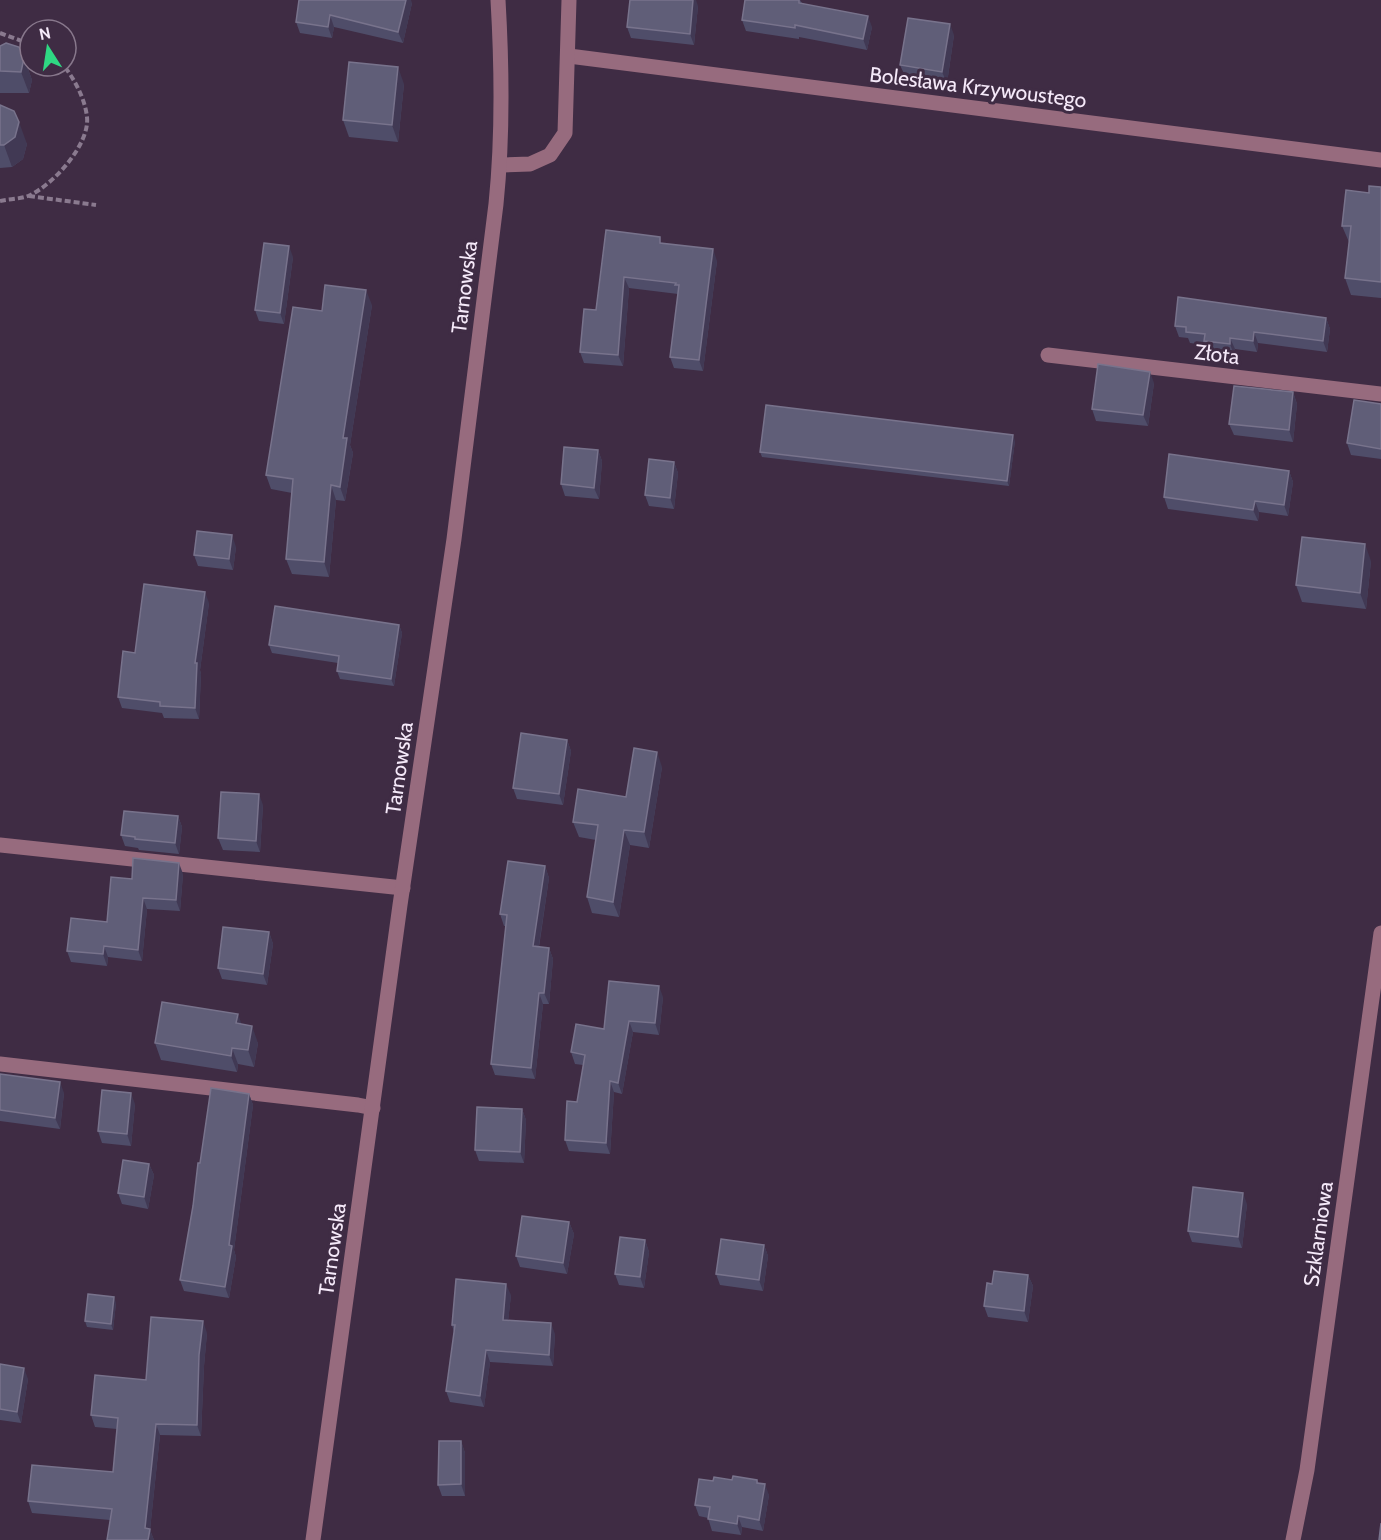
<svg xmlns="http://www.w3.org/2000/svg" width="1381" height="1540" font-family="Cabin,sans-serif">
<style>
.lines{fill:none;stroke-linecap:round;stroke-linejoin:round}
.path{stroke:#8a7a8f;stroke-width:4;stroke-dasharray:6 3;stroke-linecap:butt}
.minor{stroke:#976b7e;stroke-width:15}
.wall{fill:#4f4d69}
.shaded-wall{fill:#413954}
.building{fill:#605e78;stroke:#78738c;stroke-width:1.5}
.labels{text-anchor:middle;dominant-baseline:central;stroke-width:6;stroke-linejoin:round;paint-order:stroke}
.street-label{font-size:21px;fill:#f5e9f9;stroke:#3f2c44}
</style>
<rect width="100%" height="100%" fill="#3f2c44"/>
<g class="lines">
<g class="path">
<path d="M0,33L30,44"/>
<path d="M29,196L96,205"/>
<path d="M0,201C9,199 20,199 28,196C52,186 90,145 87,117C85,99 75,80 64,66"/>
</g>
<g class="minor">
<path d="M569,56L1381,160"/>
<path d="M500,165L530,164L550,155L565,133L569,0"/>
<path d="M1048,355L1381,394"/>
<path d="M0,845L403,888"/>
<path d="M0,1064L358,1105L373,1108"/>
<path d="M313,1540L400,905L454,539L496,204C503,136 502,68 498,0"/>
<path d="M1293,1540L1307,1470L1381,933"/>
</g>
</g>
<g class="wall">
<path d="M299,0L412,3L403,43L334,27L332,38L300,33L296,22Z"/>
<path d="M745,0H800L802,3L872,27L867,50L799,37V39L746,31L742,20Z"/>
<path d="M698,6L694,45L631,38L627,27Z"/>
<path d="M954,35L947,83L905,76L900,65Z"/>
<path d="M0,46L24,58L32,80L29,93H0Z"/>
<path d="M404,84L398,142L349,137L343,120Z"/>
<path d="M0,105L27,144L23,159L12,167L0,168Z"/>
<path d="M1381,187V298L1351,295L1345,278L1349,242L1342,226L1369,193Z"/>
<path d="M606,230L663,243L717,261L703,371L674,368L670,357L678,294L629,288L623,366L584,363L580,352L596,310Z"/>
<path d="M293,257L284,324L259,321L255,310Z"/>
<path d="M372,305L350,445L353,453L345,501L336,500L329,577L292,574L286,559L292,493L271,489L266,475L322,311Z"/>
<path d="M1326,318L1330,329L1327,352L1258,343L1257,352L1235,349L1234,355L1208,352L1206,345L1190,343L1188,338L1179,337L1175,326Z"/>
<path d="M1154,383L1148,426L1096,421L1092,409Z"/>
<path d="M1293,392L1297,404L1293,442L1234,435L1229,424Z"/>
<path d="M1381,404V459L1351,455L1347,443Z"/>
<path d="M1015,441L1009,486L762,457L760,452Z"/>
<path d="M598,450L602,461L599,499L565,496L561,484Z"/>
<path d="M674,462L678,473L674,509L649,506L645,495Z"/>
<path d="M1289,471L1293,482L1288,516L1259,512L1258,521L1168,509L1164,497Z"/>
<path d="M236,547L233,570L198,566L194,555Z"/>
<path d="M1371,561L1366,609L1302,602L1296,585Z"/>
<path d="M209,603L200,670L201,674L199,719L164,718L162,713L122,708L118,697L135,653Z"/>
<path d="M399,625L402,633L394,686L340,679L337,671L338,663L272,653L269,645Z"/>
<path d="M567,740L571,751L563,805L517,799L513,788Z"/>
<path d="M662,767L649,848L630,845L619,917L592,913L587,897L596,840L579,837L573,822L626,797Z"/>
<path d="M263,805L260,852L223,850L218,838Z"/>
<path d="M178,816L182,827L179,854L139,850L138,848L125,846L121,835Z"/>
<path d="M545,866L549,878L539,947L549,948L553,959L549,1004H543L535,1079L495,1075L491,1064L506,926H504L500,914Z"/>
<path d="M183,874L180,911L147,909L142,961L108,957L107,966L71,962L67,951L107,922L132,879Z"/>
<path d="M269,932L273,944L267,985L222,979L218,968Z"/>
<path d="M663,997L659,1035L633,1032L622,1094L614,1092L610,1154L569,1151L565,1140L577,1102L583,1065L575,1064L571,1052Z"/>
<path d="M241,1024L258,1043L254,1067L238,1064L237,1072L161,1060L155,1043Z"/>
<path d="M0,1074L64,1093L60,1129L0,1121Z"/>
<path d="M249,1094L253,1105L234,1250L236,1257L229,1298L184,1291L180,1280L200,1163Z"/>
<path d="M135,1104L131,1146L102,1143L98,1131Z"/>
<path d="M522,1109L526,1120L524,1163L479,1161L475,1150Z"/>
<path d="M149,1164L154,1175L148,1209L122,1204L118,1193Z"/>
<path d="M1247,1204L1242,1248L1192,1242L1188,1231Z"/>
<path d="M569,1222L574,1234L567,1274L520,1267L516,1256Z"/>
<path d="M645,1240L649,1252L644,1288L619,1285L615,1274Z"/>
<path d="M764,1245L768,1256L763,1291L720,1285L716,1274Z"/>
<path d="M1028,1275L1033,1286L1028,1322L988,1317L984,1306L992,1284Z"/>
<path d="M511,1295L508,1321L555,1334L553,1366L490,1362L484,1407L450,1402L446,1391L454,1332L452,1325Z"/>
<path d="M116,1303L113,1330L87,1327L85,1321Z"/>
<path d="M207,1333L204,1366L201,1436L160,1435L150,1530L154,1540H107L110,1520L32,1513L28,1501L113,1472L117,1429L95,1427L91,1415L146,1380Z"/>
<path d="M0,1364L28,1379L21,1423L0,1420Z"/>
<path d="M461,1441L465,1453V1496H442L438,1485Z"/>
<path d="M732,1480H757L759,1483L769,1495L763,1531L742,1527L741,1535L712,1531L708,1518L699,1516L695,1505L713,1481Z"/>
</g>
<g class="shaded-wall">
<path d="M406,0H411L412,3L403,43L398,32Z"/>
<path d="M693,0H696L698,6L694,45L690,34Z"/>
<path d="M330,15L334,27L332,38L328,27Z"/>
<path d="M868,16L872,27L867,50L863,39Z"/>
<path d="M950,24L954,35L947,83L942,72Z"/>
<path d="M24,58L32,80L29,93L21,72Z"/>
<path d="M398,67L404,84L398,142L392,125Z"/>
<path d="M19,122L27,144L23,159L12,167L4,145Z"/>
<path d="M289,246L293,257L284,324L280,313Z"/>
<path d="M713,249L717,261L703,371L699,360Z"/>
<path d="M624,277L629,288L623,366L618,355Z"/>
<path d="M366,290L372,305L350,445L353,453L345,501L340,487L343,438Z"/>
<path d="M1326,318L1330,329L1327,352L1323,341Z"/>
<path d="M1254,332L1258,343L1257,352L1253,341Z"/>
<path d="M1230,338L1235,349L1234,355L1230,344Z"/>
<path d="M1150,372L1154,383L1148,426L1143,415Z"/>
<path d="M1293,392L1297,404L1293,442L1289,430Z"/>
<path d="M1013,435L1015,441L1009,486L1007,481Z"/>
<path d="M598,450L602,461L599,499L594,488Z"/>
<path d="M674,462L678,473L674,509L670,498Z"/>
<path d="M1289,471L1293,482L1288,516L1284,505Z"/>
<path d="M331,485L336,500L329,577L324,562Z"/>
<path d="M1255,501L1259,512L1258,521L1253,510Z"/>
<path d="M232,535L236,547L233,570L229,559Z"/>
<path d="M1365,544L1371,561L1366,609L1360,593Z"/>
<path d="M205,592L209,603L200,670L201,674L199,719L195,708V663Z"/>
<path d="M399,625L402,633L394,686L391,679Z"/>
<path d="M567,740L571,751L563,805L559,794Z"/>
<path d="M657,752L662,767L649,848L644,832Z"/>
<path d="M259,794L263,805L260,852L256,841Z"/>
<path d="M178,816L182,827L179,854L175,843Z"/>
<path d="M624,830L630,845L619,917L613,902Z"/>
<path d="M179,863L183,874L180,911L176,900Z"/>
<path d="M545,866L549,878L537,958L533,946Z"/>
<path d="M143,898L147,909L142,961L138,950Z"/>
<path d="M269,932L273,944L267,985L263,974Z"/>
<path d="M104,946L108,957L107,966L103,954Z"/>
<path d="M549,948L553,959L549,1004L544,993Z"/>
<path d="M659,986L663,997L659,1035L655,1023Z"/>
<path d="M539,993L543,1004L535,1079L531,1068Z"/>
<path d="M238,1014L244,1031L236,1023Z"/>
<path d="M629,1021L633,1032L622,1094L618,1083Z"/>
<path d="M252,1026L258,1043L254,1067L248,1050Z"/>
<path d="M232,1048L238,1064L237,1072L231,1056Z"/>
<path d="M610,1081L614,1092L610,1154L606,1143Z"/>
<path d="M60,1082L64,1093L60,1129L55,1118Z"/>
<path d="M131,1093L135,1104L131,1146L127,1134Z"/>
<path d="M249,1094L253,1105L234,1250L236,1257L229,1298L225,1287L229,1245Z"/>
<path d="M522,1109L526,1120L524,1163L520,1152Z"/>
<path d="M149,1164L154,1175L148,1209L144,1197Z"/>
<path d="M1243,1193L1247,1204L1242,1248L1238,1237Z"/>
<path d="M569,1222L574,1234L567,1274L563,1263Z"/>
<path d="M645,1240L649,1252L644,1288L640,1277Z"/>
<path d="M764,1245L768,1256L763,1291L759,1280Z"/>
<path d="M1028,1275L1033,1286L1028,1322L1024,1311Z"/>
<path d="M506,1284L511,1295L507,1332L503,1320Z"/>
<path d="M114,1297L116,1303L113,1330L111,1324Z"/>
<path d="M203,1321L207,1333L204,1366L201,1436L197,1425L199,1355Z"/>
<path d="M551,1323L555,1334L553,1366L549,1355Z"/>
<path d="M486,1350L490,1362L484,1407L480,1396Z"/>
<path d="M24,1368L28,1379L21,1423L17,1412Z"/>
<path d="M156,1424L160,1435L150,1530L154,1540H148L145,1528Z"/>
<path d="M461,1441L465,1453V1496L461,1484Z"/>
<path d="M765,1484L769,1495L763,1531L759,1520Z"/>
<path d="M738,1516L742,1527L741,1535L737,1524Z"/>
</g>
<g class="building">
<path d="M299,0H406L398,32L330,15L328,27L296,22Z"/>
<path d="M630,0H693L690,34L627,27Z"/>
<path d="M745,0H799V3L868,16L863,39L795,25V28L742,20Z"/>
<path d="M908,18L950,24L942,72L900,65Z"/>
<path d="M6,43L19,47L24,58L21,72L0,71V46Z"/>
<path d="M349,62L398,67L392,125L343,120Z"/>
<path d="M0,105L14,111L19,122L15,137L4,145H0Z"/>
<path d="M1369,186L1381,187V282L1345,278L1351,226H1342L1346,190L1369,193Z"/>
<path d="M606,230L660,237V243L713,249L699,360L670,357L679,285H675L676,283L624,277L618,355L580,352L584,309L596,310Z"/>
<path d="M264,243L289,246L280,313L255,310Z"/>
<path d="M325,285L366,290L343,438H347L340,487L331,485L324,562L286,559L293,479L266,475L293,307L322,311Z"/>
<path d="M1178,297L1326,318L1323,341L1254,332L1253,341L1230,338V344L1204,341L1205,334L1186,332V327L1175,326Z"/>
<path d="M1098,364L1150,372L1143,415L1092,409Z"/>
<path d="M1234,386L1293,392L1289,430L1229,424Z"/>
<path d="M1354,400L1381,404V449L1347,443Z"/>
<path d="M766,405L1013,435L1007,481L760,452Z"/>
<path d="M564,447L598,450L594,488L561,484Z"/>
<path d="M1169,454L1289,471L1284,505L1255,501L1253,510L1164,497Z"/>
<path d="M649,459L674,462L670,498L645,495Z"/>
<path d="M197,531L232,535L229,559L194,555Z"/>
<path d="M1302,537L1365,544L1360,593L1296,585Z"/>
<path d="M144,584L205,592L195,663H197L195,708L160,706V702L118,697L123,651L135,653Z"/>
<path d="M275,606L399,625L391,679L337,671L339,656L269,645Z"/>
<path d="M521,733L567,740L559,794L513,788Z"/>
<path d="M634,748L657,752L644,832L624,830L613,902L587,897L598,825L573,822L578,789L626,797Z"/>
<path d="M221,792L259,794L256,841L218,838Z"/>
<path d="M124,811L178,816L175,843L135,839V837L121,835Z"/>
<path d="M133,858L179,863L176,900L143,898L138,950L104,946L103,954L67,951L71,918L107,922L111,877L132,879Z"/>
<path d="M508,861L545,866L533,946L549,948L544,993H539L531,1068L491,1064L507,915L500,914Z"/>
<path d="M223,927L269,932L263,974L218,968Z"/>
<path d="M609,981L659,986L655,1023L629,1021L618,1083L610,1081L606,1143L565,1140L567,1101L577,1102L585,1055L571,1052L576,1024L604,1029Z"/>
<path d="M162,1002L238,1014L236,1023L252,1026L248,1050L232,1048L231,1056L155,1043Z"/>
<path d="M0,1074L60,1082L55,1118L0,1110Z"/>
<path d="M211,1088L249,1094L229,1245L232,1246L225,1287L180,1280L193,1206L198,1163H200Z"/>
<path d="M102,1090L131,1093L127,1134L98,1131Z"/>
<path d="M477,1107L522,1109L520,1152L475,1150Z"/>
<path d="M123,1160L149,1164L144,1197L118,1193Z"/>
<path d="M1193,1187L1243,1193L1238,1237L1188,1231Z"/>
<path d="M522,1216L569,1222L563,1263L516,1256Z"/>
<path d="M620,1237L645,1240L640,1277L615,1274Z"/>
<path d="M721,1239L764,1245L759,1280L716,1274Z"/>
<path d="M994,1271L1028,1275L1024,1311L984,1306L987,1283L992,1284Z"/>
<path d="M456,1279L506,1284L503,1320L551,1323L549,1355L486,1350L480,1396L446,1391L455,1325H452Z"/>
<path d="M88,1294L114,1297L111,1324L85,1321Z"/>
<path d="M151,1317L203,1321L199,1355L197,1425L156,1424L145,1528L150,1529L148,1540H107L112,1509L28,1501L32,1465L113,1472L118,1418L91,1415L95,1375L146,1380Z"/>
<path d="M0,1364L24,1368L17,1412L0,1409Z"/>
<path d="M439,1441H461V1484L438,1485Z"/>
<path d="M733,1476L757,1480V1483L765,1484L759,1520L738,1516L737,1524L708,1519L710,1507L695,1505L699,1479L713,1481L714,1477L732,1480Z"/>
<path d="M1381,1523V1540H1379Z"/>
</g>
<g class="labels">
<g class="street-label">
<text transform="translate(978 87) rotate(7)">Bolesława Krzywoustego</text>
<text transform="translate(464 287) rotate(-83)">Tarnowska</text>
<text transform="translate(1217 354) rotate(7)">Złota</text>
<text transform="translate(399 768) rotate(-82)">Tarnowska</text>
<text transform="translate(1318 1234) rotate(-82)">Szklarniowa</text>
<text transform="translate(332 1249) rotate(-82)">Tarnowska</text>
</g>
</g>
<g transform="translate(48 48) rotate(348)"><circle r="28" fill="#3f2c44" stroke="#88788c" stroke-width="1.5"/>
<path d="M0-4.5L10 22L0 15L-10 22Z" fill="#2fd883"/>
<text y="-9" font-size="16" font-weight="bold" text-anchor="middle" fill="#f5e9f9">N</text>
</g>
</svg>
